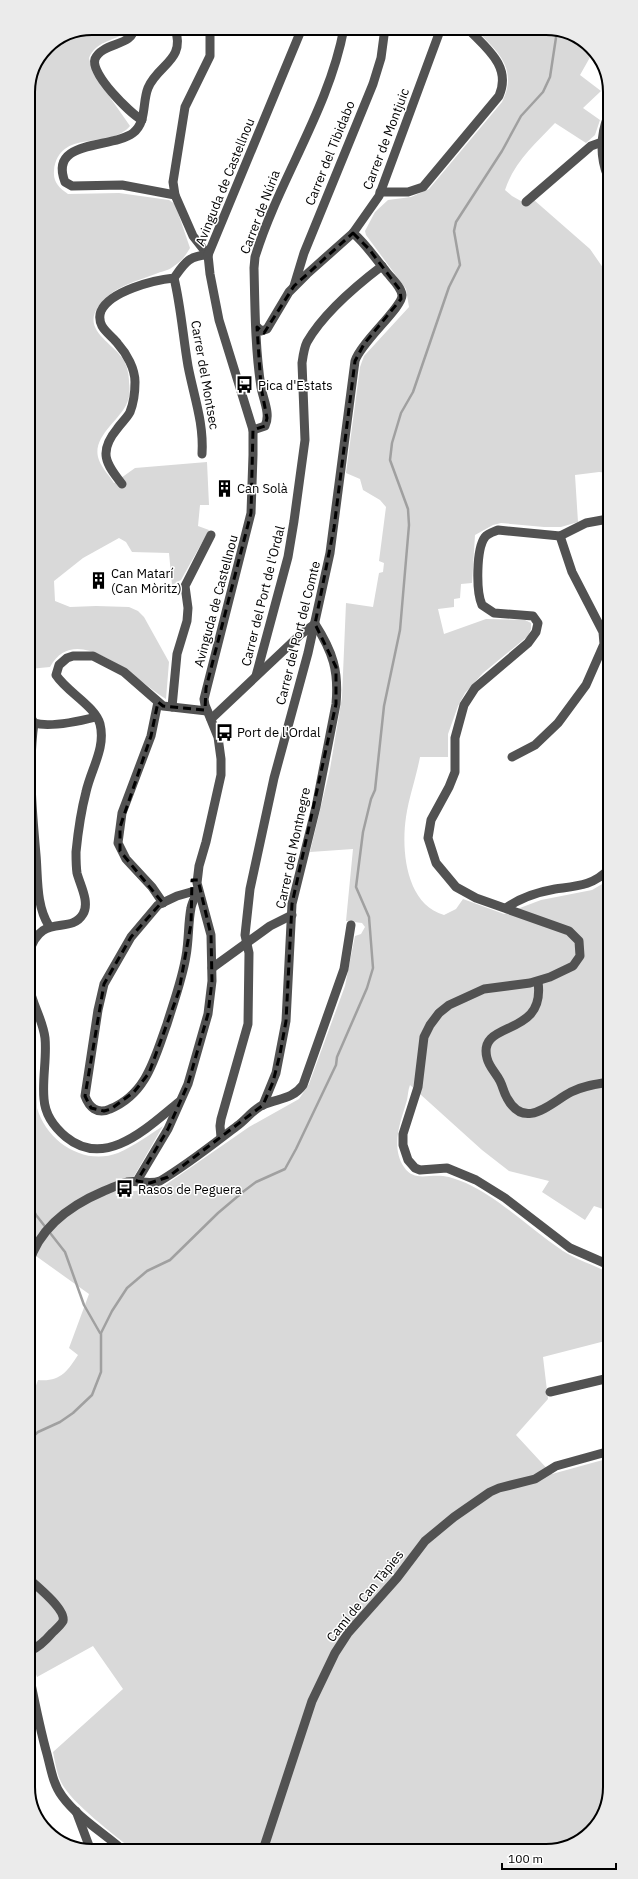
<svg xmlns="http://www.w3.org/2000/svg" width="638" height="1879" font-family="'IBM Plex Sans',sans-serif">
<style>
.green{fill:#d9d9d9}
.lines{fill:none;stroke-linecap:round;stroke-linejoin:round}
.stream{stroke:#a0a0a0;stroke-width:2.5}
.minor{stroke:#525252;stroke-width:9}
.marked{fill:none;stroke:#000;stroke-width:3;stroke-dasharray:8 5;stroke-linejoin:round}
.labels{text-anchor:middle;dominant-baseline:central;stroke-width:3;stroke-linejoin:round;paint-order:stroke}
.street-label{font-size:13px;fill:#000;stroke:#fff}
.poi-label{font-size:13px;fill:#000;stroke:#fff;text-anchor:start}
.rim{fill:none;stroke:#000;stroke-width:2}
</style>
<rect width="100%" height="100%" fill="#fff"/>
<g class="green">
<path d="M92,28H124L126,32C112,42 96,41 89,58L93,73L130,126C109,151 59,127 54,171C53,182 59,188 68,194L119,193L169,200L175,204L190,248C186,255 181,262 174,266C170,270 163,271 158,273C137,281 111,287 98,307C82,330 113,343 123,359C127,365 129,375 129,382C130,389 130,396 127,403C120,420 93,436 98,457C100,466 109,475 114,483L135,468L207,462L209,505H200L198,526L209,530L181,580L172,585L169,553L132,552L126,542L119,538L83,558L54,581L55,601L70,607L96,606L129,607L138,611L144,617L169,662L166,699C139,683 77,618 50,667L29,669L28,88L47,47Z"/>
<path d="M474,28H551L588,44L593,52L580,75L601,91L583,108L600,120L595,135L586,143L555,123C535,144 514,162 505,190L512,196L528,205L534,200L590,249L608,275V473L599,472L575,475L578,522L561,527H544L501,523L493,525L475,535L472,583L461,584L460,598L454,599V607L438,609L444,634L486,619L525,620L531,623V629L528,636L483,673L465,693L458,706L448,734V757H420C416,778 409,797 406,817C401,851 406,904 444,915L456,909L463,899L504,914L541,900L592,890L609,880V1211L594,1206L585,1220L542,1192L549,1181L509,1171L482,1150L410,1085C408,1090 408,1095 407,1100C401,1121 390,1146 404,1167C414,1182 428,1174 443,1176C451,1177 458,1180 466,1183C502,1200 530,1229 563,1251C577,1260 594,1265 609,1273V1340L543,1357L548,1399L516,1435L552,1474L610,1458V1787L597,1826L562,1849L134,1851C115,1835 71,1803 61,1782C57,1774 55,1762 53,1752L123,1689L93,1646L37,1677L30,1658V1402L38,1380C60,1382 67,1372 78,1355L69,1348L89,1294L29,1251V1005L35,1027L37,1108C47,1142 84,1166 118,1153C134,1146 149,1135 163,1126L125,1192L161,1188L249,1127L299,1099L309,1084L345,986L355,936L361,934L365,927L362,923L346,921L353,849L310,852L330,769L342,697L346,603L373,607L379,573L383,572L384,563L379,561L386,507L380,500L363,490L360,479L346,473L360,367L364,356L409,307L406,289L366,235L365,231L375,212L388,200L411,197L429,189L502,102C519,68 497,51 474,28Z"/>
<path d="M29,849L36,911L35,921L29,935Z"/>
</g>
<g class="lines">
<g class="stream">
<path d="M46,47H47"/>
<path d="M29,1203L36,1215L65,1252L84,1305L100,1333"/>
<path d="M30,1439L38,1432L60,1422L73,1413L92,1395L101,1372V1333L112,1311L127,1288L147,1271L170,1260L218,1213L244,1191L256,1182L285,1169L296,1149L336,1065L337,1057L367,988L373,968L369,917L356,887L363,832L371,799L375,790L384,706L400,630L409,525L408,509L390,460L392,443L401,413L413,392L449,287L460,265L454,231L456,222L502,151L521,116L543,92L550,77L557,31"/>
</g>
<g class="minor">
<path d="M133,28C135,46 102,42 95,59C90,74 130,113 142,120"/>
<path d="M608,116C600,136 600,158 608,177"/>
<path d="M380,192H408L423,187L499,96C512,66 486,48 467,28"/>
<path d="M175,195L122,185L72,186L65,182C48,139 112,149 133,133C147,122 142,103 148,88C158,64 186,61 175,28"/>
<path d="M526,202L591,146L602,142"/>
<path d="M208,255L193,236L175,195L173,182L185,107L210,56V28"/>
<path d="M174,278C181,307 183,337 188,366C194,397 204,423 202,454"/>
<path d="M294,286L304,253L373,84L381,58L385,28"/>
<path d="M257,327L261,331L267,329L289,292L307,274L353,233L379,196L441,28"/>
<path d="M253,430L265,426C271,414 263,399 261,387C255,348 255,307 254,268L255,257C279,179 329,109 344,28"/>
<path d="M122,484C106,464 98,452 117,429C121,423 127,418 130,412C134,402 135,392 135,382C135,369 127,354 118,344C114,338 106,333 102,326C100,322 99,316 101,311C110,291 154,280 174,278C184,264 189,255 208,255"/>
<path d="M608,519L586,523L560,536L498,530C493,532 488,533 485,537C476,549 476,592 482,605L494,613L533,616L538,623L536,632L528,643L475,688L464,705L455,738V772L449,787L431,820L428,838L436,863L456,887L476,898L569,931L579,941L580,956L573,966L550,977L530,983L484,989L449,1005L439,1013L430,1025L424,1037L418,1087L403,1134V1145L408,1160L415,1168L420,1170L447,1168L476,1180L505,1198L570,1248L609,1265"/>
<path d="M256,676L288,557L294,521L305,440L302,363C303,356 304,348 307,342C323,314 357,285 382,266"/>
<path d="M158,702L151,736L122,813L118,843L126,859L152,887L163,903"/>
<path d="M172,707L177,654L187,621L188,608L185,586L211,535"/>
<path d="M29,714L34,723C28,767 32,810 36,855C38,878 36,906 49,926"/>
<path d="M211,719L301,634L315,624C333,652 339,671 336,704L316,807L292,904L286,1021L276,1073L263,1105"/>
<path d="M34,723C51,728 80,721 96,717"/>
<path d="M512,757L535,745L558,723L586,685L604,644L603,632L572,572L560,536"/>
<path d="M198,890C196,896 192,902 191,908C188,923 189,940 186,956C182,980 174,1001 167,1024C155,1057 147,1094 110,1109C97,1115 89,1107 85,1096L98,1010L104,984L131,937L158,905L177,896Z"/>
<path d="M506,908C520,898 538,892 555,889C576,886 593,886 609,869"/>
<path d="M29,953C41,911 70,936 83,914C90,902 80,885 77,873C76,866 76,859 76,852C78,832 81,811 86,792C91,769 106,748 100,724C95,706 67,692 56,675L59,665L67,658L73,656H93L124,672L163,706L207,711"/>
<path d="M212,968L270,926L292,915"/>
<path d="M538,982C546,1039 477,1019 487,1058C489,1067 496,1073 500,1081C503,1087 504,1093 507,1098C525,1131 550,1103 571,1092C583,1086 596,1084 609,1082"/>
<path d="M29,986C32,1004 43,1020 45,1038C47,1058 42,1079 44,1099C45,1114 54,1127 66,1137C106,1170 149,1126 179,1102"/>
<path d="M221,1137L220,1126L221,1119L248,1024L249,953L245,935L250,889L274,778L308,653L330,553L355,361C361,342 403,307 402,295C401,286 390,277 385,270C374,257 366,244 353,233"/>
<path d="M137,1181L168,1129L188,1084L208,1014L212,981L211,935L197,883L199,866L206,842L221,775V759L218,737L205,705L204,699L251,513L253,455V430L219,320L210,274L208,255L302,28"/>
<path d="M29,1263C40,1226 71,1205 104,1191C112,1188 119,1184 127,1182C139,1180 149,1185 160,1181C187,1165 212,1145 237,1126C246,1120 253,1109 263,1105C278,1098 292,1100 303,1085L344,969L351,925"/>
<path d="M550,1392L609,1378"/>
<path d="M30,1580C38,1587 66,1610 63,1621C61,1625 55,1630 52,1633C46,1640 39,1647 30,1651"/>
<path d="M30,1679C35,1704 40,1729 47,1754C51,1769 53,1784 62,1796C78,1818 104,1833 124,1851"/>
<path d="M76,1811L91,1851"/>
<path d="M263,1850L312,1701L335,1653L348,1633L397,1578L425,1541L454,1517L490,1492L499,1488L535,1479L556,1466L610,1451"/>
</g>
</g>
<path class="marked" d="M353,233L369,249L400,290L401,299L364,344L355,361L334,528L315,624L336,667V704L292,904L286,1021L280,1054L273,1082L263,1105L168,1177L150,1183L137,1181L168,1129L188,1084L208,1014L212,981L211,935L198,880H192L191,924L179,991L149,1073L134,1092L111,1109L104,1111L91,1108L85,1096L104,984L131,937L162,902L120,851V827L151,736L158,702L163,706L205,710L206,688L251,513L253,430L265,426L267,418L261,387L257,327L264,333L294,286Z"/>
<defs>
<symbol id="bus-bare" viewBox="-9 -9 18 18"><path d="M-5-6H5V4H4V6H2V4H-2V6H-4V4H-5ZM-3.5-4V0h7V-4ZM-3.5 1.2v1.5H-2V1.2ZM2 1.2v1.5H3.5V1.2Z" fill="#000" stroke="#fff" stroke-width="2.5" paint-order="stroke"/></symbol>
<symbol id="building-bare" viewBox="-9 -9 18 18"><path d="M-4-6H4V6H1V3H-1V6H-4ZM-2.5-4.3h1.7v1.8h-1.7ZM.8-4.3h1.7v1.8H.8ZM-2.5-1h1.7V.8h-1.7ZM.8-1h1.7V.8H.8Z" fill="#000" stroke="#fff" stroke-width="2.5" paint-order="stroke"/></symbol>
</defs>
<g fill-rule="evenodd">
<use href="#bus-bare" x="232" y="372" width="25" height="25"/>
<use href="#building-bare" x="212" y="476" width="25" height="25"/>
<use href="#building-bare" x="86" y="568" width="25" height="25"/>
<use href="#bus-bare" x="212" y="720" width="25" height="25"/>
<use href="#bus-bare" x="112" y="1176" width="25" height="25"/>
</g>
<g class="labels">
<g class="street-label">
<text transform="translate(386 139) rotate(-69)">Carrer de Montjuic</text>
<text transform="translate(330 153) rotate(-68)">Carrer del Tibidabo</text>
<text transform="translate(225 182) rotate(-68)">Avinguda de Castellnou</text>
<text transform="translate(260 212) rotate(-69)">Carrer de Núria</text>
<text transform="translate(205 375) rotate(80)">Carrer del Montsec</text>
<text transform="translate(263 596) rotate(-76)">Carrer del Port de l'Ordal</text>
<text transform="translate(216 601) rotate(-75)">Avinguda de Castellnou</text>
<text transform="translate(298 633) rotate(-76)">Carrer del Port del Comte</text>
<text transform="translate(293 848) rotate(-78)">Carrer del Montnegre</text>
<text transform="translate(365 1596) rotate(-51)">Camí de Can Tàpies</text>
</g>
<g class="poi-label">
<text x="258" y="385">Pica d'Estats</text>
<text x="237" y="488">Can Solà</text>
<text x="111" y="573">Can Matarí<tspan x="111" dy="15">(Can Mòritz)</tspan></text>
<text x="237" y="732">Port de l'Ordal</text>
<text x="138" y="1189">Rasos de Peguera</text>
</g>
</g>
<path d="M0 0H638V1879H0ZM92 35H546A57 57 0 0 1 603 92V1787A57 57 0 0 1 546 1844H92A57 57 0 0 1 35 1787V92A57 57 0 0 1 92 35Z" fill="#ebebeb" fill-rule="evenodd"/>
<path class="rim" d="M92 35H546A57 57 0 0 1 603 92V1787A57 57 0 0 1 546 1844H92A57 57 0 0 1 35 1787V92A57 57 0 0 1 92 35Z"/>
<path d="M502 1863v6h114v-6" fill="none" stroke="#000000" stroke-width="2"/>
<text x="508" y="1863" font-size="12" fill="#000000" stroke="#ffffff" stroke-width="3" paint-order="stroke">100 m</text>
</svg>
